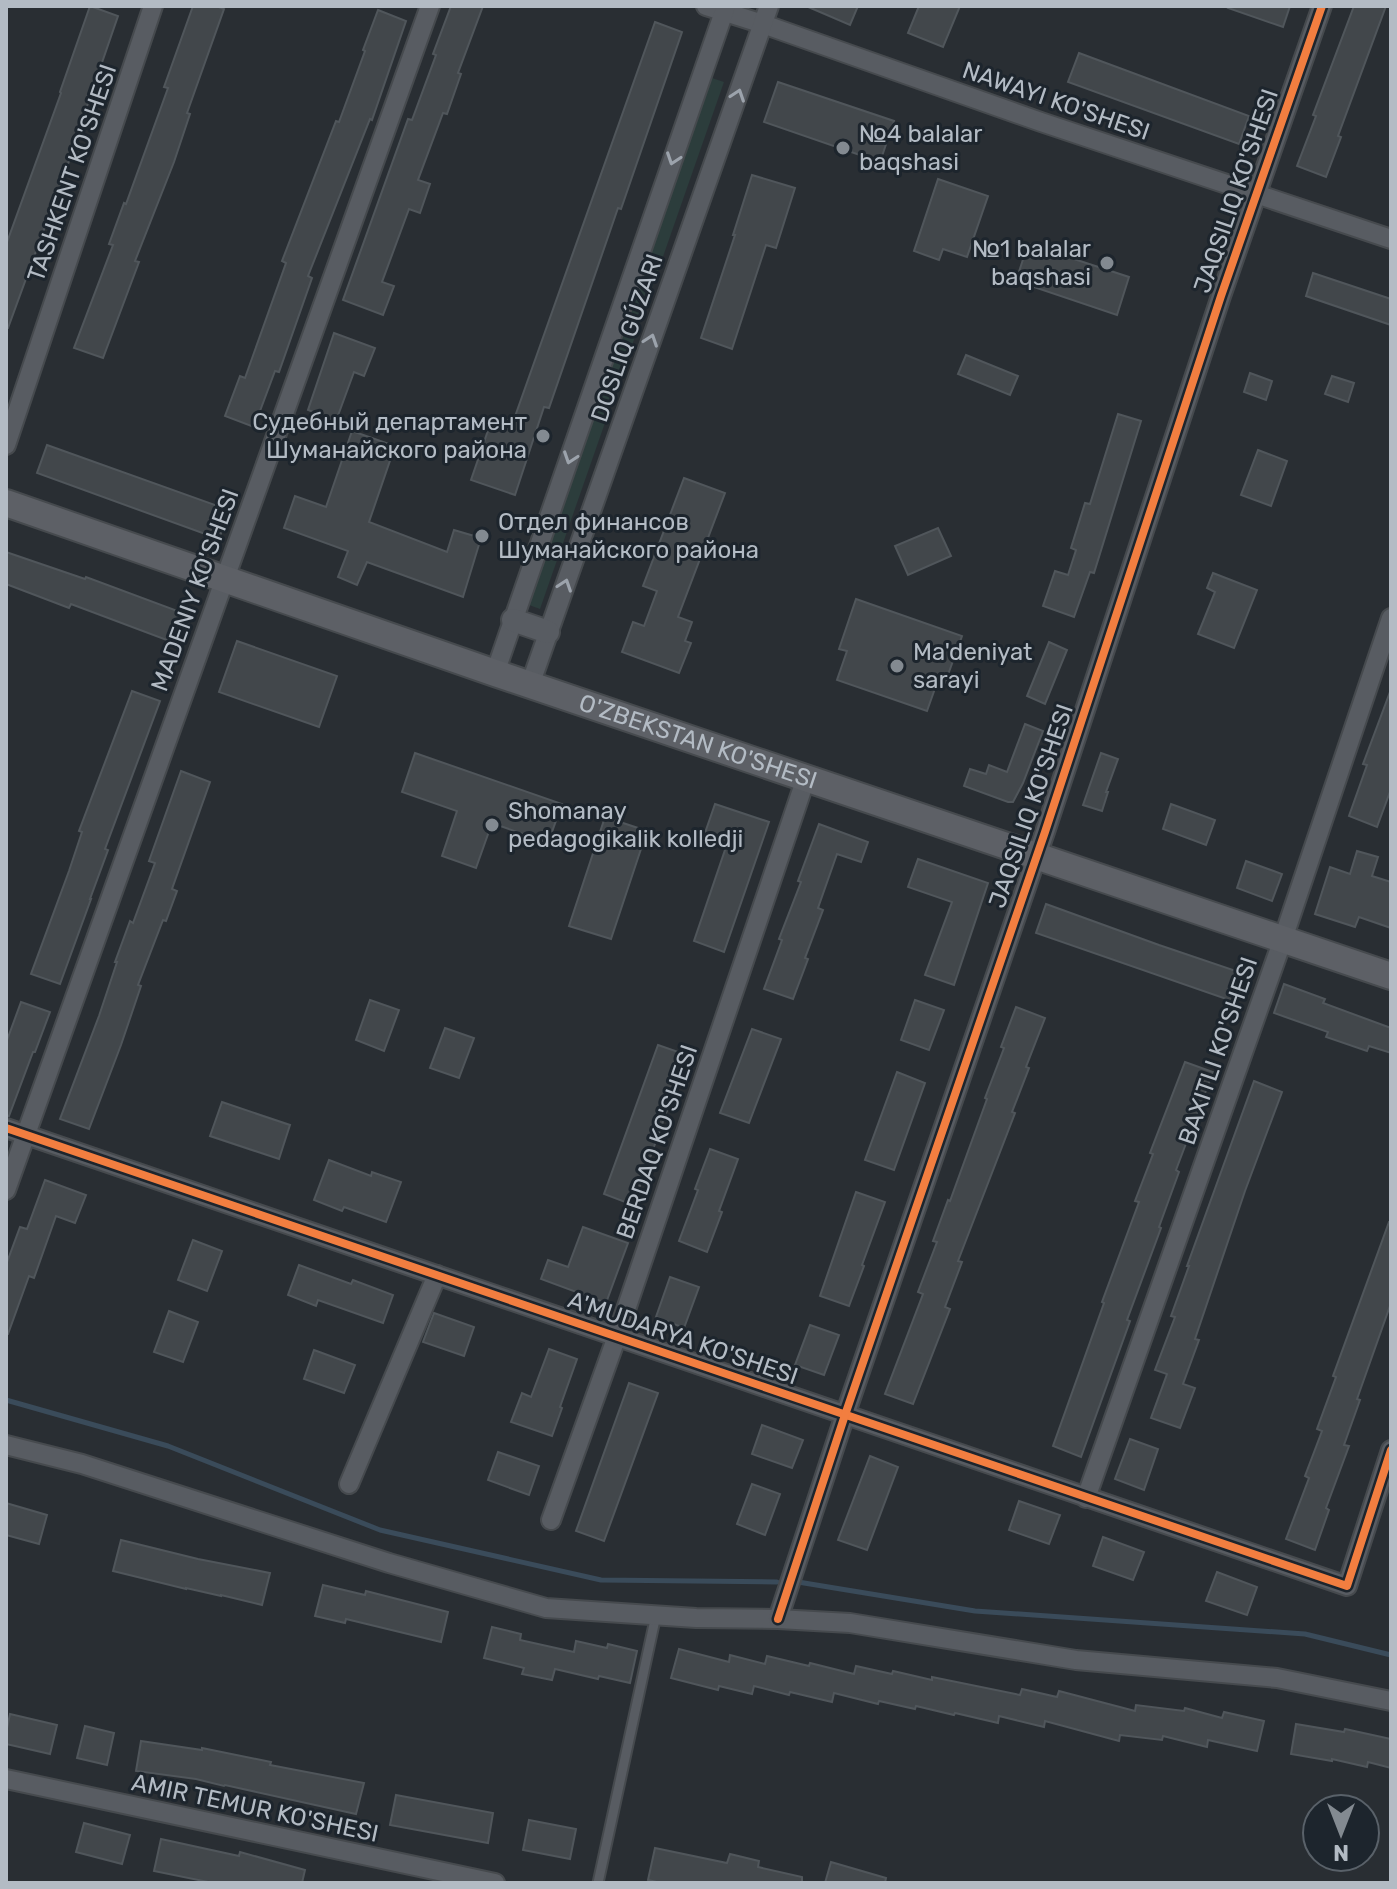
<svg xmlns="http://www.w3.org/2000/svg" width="1397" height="1889" font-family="Rubik,sans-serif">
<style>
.green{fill:#2c3d3c}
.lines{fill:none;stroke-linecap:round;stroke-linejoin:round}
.stream{stroke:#3a4b5a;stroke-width:5}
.building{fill:#42474b;stroke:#50565b;stroke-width:2}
.service-casing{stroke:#464a4e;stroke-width:13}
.minor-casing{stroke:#464a4e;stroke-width:22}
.tertiary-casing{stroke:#464a4e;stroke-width:26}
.secondary-casing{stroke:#464a4e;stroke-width:30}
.service{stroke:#585c62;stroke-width:9}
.minor{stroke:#585c62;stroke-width:18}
.tertiary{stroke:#585c62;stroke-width:22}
.secondary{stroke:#5d6066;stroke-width:26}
.cycleway-casing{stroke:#1d252d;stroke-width:13}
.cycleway{stroke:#f27e40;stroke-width:8}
.oneway{stroke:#9ca3ac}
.poi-dot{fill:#838a91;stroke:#1d252d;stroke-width:3}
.labels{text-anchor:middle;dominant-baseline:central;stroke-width:6;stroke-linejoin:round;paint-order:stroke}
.street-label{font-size:24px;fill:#b3bbc4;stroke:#1d252d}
.poi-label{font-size:24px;fill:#b3bbc4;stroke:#1d252d;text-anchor:start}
</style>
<rect width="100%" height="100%" fill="#292e33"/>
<path class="green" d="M712,78L724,82L540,609L529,605Z"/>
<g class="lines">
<g class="stream">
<path d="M6,1400L168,1446L380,1530L601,1580L777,1582"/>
<path d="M798,1582L975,1611L1305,1634L1391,1655"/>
</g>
</g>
<g class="building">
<path d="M90,6L118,16L85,112H87L8,328H6V245L61,93L60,92Z"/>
<path d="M193,6H216L224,9L187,113L190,114L174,162L135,261L139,262L103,358L74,348L113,245L109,244L124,203L126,204L168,88L164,87Z"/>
<path d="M451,6H483L458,73L461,74L447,114L443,113L418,180L430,184L420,213L409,209L382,282L394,286L383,315L343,300L408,119L412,120L436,55L433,54Z"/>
<path d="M806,6H858L850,25Z"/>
<path d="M919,6H960L943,47L908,33Z"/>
<path d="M1229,6H1290L1283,27L1228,8Z"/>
<path d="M1354,6H1386L1338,136L1341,137L1326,177L1297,166L1316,116L1313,115Z"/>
<path d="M378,10L406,21L372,120L370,119L308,276L312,278L279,372L275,371L254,427L225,416L240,376L245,378L286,263L282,261L336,121L339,122L365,51L363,50Z"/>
<path d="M655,22L682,32L621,209L618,208L549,408L544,407L515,495L471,480L493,416L513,422Z"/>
<path d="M1079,53L1249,116L1239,144L1068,82Z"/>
<path d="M778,82L894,121L880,162L764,122Z"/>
<path d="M752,175L795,188L776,248L766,245L732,349L701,338L735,235H733Z"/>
<path d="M938,179L988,196L967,257L943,249L939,260L914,251Z"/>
<path d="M1028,244L1129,277L1117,315L1016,281Z"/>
<path d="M1313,273L1391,299V325L1306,296Z"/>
<path d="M334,333L375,348L364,376L354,372L336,421L308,410Z"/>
<path d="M966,355L1018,376L1010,395L958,374Z"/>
<path d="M1250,373L1272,381L1266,400L1244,392Z"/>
<path d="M1332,376L1354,383L1348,402L1325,394Z"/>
<path d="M1118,414L1141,421L1094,573L1090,572L1074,617L1043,606L1055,571L1068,575L1076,550L1071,548L1085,503L1090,504Z"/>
<path d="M352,431L395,446L369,522L447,552L454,530L481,538L463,597L367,562L357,585L338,577L348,551L284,528L295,496L326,507Z"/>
<path d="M47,445L229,510L219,539L37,473Z"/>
<path d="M1258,450L1287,461L1271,506L1241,495Z"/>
<path d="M684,478L725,493L678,617L692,622L685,641L691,643L679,673L622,652L633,622L644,626L657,591L643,586Z"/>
<path d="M938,528L951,556L908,575L895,546Z"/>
<path d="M6,552L85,579L86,577L191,616L180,645L71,604L69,608L6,584Z"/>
<path d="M1213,573L1257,590L1234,648L1198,634L1215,592L1207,588Z"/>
<path d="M856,599L962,636L945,683L938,680L927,711L837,680L847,651L839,649Z"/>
<path d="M237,641L337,676L319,727L219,692Z"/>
<path d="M1049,642L1067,650L1045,704L1027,696Z"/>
<path d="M132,691L160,701L105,849L108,850L90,899H91L60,984L31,974L69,871L82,832L79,831Z"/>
<path d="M1390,692H1391V789L1377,827L1349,816L1367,765L1363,764Z"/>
<path d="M1025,724L1043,731L1023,783L1013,802H1008L964,786L970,769L986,774L989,765L1007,772Z"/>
<path d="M415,753L562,804L548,843L492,823L476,868L442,856L457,811L402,792Z"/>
<path d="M1101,753L1118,759L1106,792H1108L1102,811L1083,805Z"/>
<path d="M181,771L210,782L172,889L177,891L166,921L163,920L138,985L141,986L121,1045L89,1129L60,1119L99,1016L117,962H115L130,921L133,923L155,863L149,861Z"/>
<path d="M715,804L769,822L724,952L694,941L728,841L705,833Z"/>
<path d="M1171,804L1215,820L1206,845L1163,829Z"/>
<path d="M605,817L647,831L611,939L569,926Z"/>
<path d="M819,824L868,842L861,862L837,854L818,908L823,910L805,958L808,959L793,999L764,989L782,940L779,939L801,882L798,881Z"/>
<path d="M1357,851L1378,857L1372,876L1391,882V928L1359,917L1355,927L1315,914L1330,867L1350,874Z"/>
<path d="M918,859L988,883L954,985L925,975L952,902L908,887Z"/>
<path d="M1246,861L1282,874L1272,901L1237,888Z"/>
<path d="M1046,904L1159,945L1245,974L1235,1002L1036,933Z"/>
<path d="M1284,984L1325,999L1323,1003L1391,1028V1053L1369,1046L1367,1051L1326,1037L1328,1032L1274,1013Z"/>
<path d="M370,1000L399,1010L384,1051L356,1040Z"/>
<path d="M915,1000L944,1010L929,1050L901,1040Z"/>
<path d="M21,1002L50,1012L35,1052H33L9,1116H6V1043Z"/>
<path d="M1016,1007L1045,1018L1026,1067L1029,1068L1012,1112L1015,1113L958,1261L962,1262L945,1307L950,1309L913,1404L885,1394L923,1294L918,1292L937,1242L933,1241L948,1200L950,1201L987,1099L985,1098L1004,1048L1001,1047Z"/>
<path d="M445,1028L474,1038L459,1078L430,1068Z"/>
<path d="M752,1029L781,1039L749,1123L720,1113Z"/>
<path d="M658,1045L687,1055L633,1205L604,1194Z"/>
<path d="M1185,1062L1213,1072L1176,1170L1179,1172L1159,1227L1161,1228L1127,1320L1130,1321L1081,1457L1053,1446L1104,1303L1102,1302L1139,1202L1135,1201L1153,1154L1150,1153Z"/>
<path d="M897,1072L925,1083L894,1170L865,1160Z"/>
<path d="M1254,1081L1282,1092L1245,1191L1195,1339L1199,1340L1183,1384L1195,1388L1180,1428L1151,1418L1167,1374L1155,1370L1175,1317L1171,1316L1189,1266H1187Z"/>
<path d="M222,1102L290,1125L279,1159L210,1136Z"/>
<path d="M710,1149L738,1159L719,1211L722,1212L707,1252L679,1241L698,1190L695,1189Z"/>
<path d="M329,1160L371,1176L372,1172L401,1182L386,1222L344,1207L342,1211L314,1200Z"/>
<path d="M45,1180L86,1195L75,1223L56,1216L34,1278L29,1276L8,1334H6V1265L20,1227L27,1229Z"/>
<path d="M856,1192L885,1202L862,1265L864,1266L849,1306L820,1296Z"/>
<path d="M1389,1222H1391V1303L1357,1399L1360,1400L1344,1445L1349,1446L1326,1508L1329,1510L1315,1550L1286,1539L1309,1478L1305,1476L1322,1431L1317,1429L1336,1377L1333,1376Z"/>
<path d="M583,1227L628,1243L606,1303L541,1279L548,1260L568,1267Z"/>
<path d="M193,1240L222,1251L207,1291L178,1280Z"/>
<path d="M299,1265L351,1284L353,1280L393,1295L383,1323L318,1300L316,1306L288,1295Z"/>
<path d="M670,1277L699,1287L684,1328L656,1317Z"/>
<path d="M169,1311L198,1322L183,1362L154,1352Z"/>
<path d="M434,1313L474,1327L464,1356L423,1342Z"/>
<path d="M810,1325L839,1335L824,1375L795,1365Z"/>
<path d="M549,1349L577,1359L560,1407L562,1408L552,1436L511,1422L522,1393L531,1397Z"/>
<path d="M314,1350L355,1365L344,1393L304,1379Z"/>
<path d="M629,1383L658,1393L604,1541L576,1531Z"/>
<path d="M762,1425L803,1440L792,1468L752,1454Z"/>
<path d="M1130,1439L1158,1449L1144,1490L1115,1479Z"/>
<path d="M498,1452L539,1466L529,1495L488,1480Z"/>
<path d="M870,1456L898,1467L867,1550L838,1540Z"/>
<path d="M752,1484L780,1494L765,1535L737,1524Z"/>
<path d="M1019,1501L1060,1515L1049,1544L1009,1530Z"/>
<path d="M6,1503L47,1515L39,1544L6,1535Z"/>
<path d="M1103,1537L1144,1552L1133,1580L1093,1566Z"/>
<path d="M121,1540L198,1559L270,1573L262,1605L221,1595V1596L186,1588V1589L113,1571Z"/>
<path d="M1217,1572L1257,1587L1247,1615L1206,1601Z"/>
<path d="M323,1585L365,1595L366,1591L448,1612L441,1642L346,1619L345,1623L315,1616Z"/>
<path d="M492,1627L521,1634L520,1640L574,1652L576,1641L607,1648L608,1644L637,1651L630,1683L599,1676L598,1679L555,1669L552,1680L522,1674L524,1668L484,1658Z"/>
<path d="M679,1649L729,1662L730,1655L765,1664L767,1656L809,1666L810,1663L854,1674L856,1666L892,1674L893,1671L932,1680V1677L1020,1695L1022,1689L1057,1697L1059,1691L1135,1711L1136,1705L1184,1711L1185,1708L1222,1718L1224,1712L1264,1721L1257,1751L1208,1740L1207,1747L1163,1736L1162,1740L1120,1735L1119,1741L1045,1721L1044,1727L999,1716L998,1723L955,1713L954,1715L916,1706L915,1709L879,1701L878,1704L834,1693L832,1702L790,1692L789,1695L754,1686L752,1694L719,1686L718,1690L671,1678Z"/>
<path d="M10,1714L57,1725L50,1754L6,1744V1733Z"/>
<path d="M1296,1724L1344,1732L1345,1729L1391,1739V1768L1368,1762L1367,1767L1332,1759V1761L1291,1754Z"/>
<path d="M85,1726L114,1733L107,1765L77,1758Z"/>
<path d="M141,1741L202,1750V1748L271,1762L270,1765L364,1783L356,1814L225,1785L224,1786L196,1779L136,1771Z"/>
<path d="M396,1795L493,1813L488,1843L390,1825Z"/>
<path d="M529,1820L576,1829L570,1859L523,1850Z"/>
<path d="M84,1823L130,1835L122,1864L76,1852Z"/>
<path d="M161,1839L239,1856L240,1852L305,1870L302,1883H213L154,1871Z"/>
<path d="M655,1848L727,1863L730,1854L759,1861L758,1867L802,1877V1883H661L648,1880Z"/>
<path d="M831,1862L886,1878L885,1883H825Z"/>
</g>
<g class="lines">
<defs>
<path id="service" d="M598,1883L656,1615"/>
<g id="minor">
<path d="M706,6L763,24L1041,122L1391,239"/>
<path d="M6,445L153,6"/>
<path d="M495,673L726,6"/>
<path d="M530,685L769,6"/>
<path d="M6,1128L1347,1586L1391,1450"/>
<path d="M6,1190L430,6"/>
<path d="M6,1445L82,1464L389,1563L546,1608L696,1618L778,1619L850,1623L1076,1660L1277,1678L1391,1701"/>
<path d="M349,1484L437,1275"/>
<path d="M1086,1498L1283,939L1391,618"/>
<path d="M551,1520L617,1336L806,778"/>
<path d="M778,1619L845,1415L1045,832L1221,296L1322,6"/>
<path d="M6,1779L495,1883"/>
</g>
<path id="tertiary" d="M513,620L548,632"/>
<g id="secondary">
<path id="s1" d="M6,503L495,673L1391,976"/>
</g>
</defs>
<use href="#service" class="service-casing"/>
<use href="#minor" class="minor-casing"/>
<use href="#tertiary" class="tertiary-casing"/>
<use href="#secondary" class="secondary-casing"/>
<use href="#service" class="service"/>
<use href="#minor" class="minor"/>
<use href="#tertiary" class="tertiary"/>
<use href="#secondary" class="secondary"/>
<defs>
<g id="cycleway">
<path d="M6,1128L1347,1586L1391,1450"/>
<path d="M778,1619L845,1415L1045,832L1221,296L1322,6"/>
</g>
</defs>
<use href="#cycleway" class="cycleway-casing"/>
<use href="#cycleway" class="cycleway"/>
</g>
<defs><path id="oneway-chevron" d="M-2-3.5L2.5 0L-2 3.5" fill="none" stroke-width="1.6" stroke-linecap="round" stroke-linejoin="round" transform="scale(2)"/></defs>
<g class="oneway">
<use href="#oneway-chevron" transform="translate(738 95) rotate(-71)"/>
<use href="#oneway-chevron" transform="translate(673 159) rotate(109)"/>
<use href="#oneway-chevron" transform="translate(651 340) rotate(-71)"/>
<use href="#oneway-chevron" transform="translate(570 458) rotate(109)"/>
<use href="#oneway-chevron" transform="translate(565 585) rotate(-71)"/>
</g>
<g class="poi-dot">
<circle cx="843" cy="148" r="8"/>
<circle cx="1107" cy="263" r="8"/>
<circle cx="543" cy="436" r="8"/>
<circle cx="482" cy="536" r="8"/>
<circle cx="897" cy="666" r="8"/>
<circle cx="492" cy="825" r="8"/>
</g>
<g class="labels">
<g class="street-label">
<text transform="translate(1056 101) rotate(19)">NAWAYI KO'SHESI</text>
<text transform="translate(72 173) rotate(-71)">TASHKENT KO'SHESI</text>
<text transform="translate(1236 191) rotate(-71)">JAQSILIQ KO'SHESI</text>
<text transform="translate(627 338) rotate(-71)">DOSLIQ GÚZARI</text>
<text transform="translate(195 590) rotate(-70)">MADENIY KO'SHESI</text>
<text stroke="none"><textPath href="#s1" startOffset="732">O'ZBEKSTAN KO'SHESI</textPath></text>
<text transform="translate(1031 806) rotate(-71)">JAQSILIQ KO'SHESI</text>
<text transform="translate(1218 1051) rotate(-71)">BAXITLI KO'SHESI</text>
<text transform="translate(657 1142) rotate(-71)">BERDAQ KO'SHESI</text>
<text transform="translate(683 1338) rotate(19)">A'MUDARYA KO'SHESI</text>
<text transform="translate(255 1808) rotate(12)">AMIR TEMUR KO'SHESI</text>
</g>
<g class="poi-label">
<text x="859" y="134">№4 balalar<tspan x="859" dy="28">baqshasi</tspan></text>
<text x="1091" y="249" text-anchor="end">№1 balalar<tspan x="1091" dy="28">baqshasi</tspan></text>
<text x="527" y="422" text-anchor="end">Судебный департамент<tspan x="527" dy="28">Шуманайского района</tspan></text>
<text x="498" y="522">Отдел финансов<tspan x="498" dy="28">Шуманайского района</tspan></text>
<text x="913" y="652">Ma'deniyat<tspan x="913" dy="28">sarayi</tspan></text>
<text x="508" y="811">Shomanay<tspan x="508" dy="28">pedagogikalik kolledji</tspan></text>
</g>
</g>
<rect width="1397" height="1889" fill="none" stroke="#b3bbc4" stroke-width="16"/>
<g transform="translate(1341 1833) rotate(180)"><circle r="38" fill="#1d252d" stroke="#596169" stroke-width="2"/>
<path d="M0-6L14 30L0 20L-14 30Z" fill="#838a91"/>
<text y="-12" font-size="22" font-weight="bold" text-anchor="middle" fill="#b3bbc4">N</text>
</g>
</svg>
